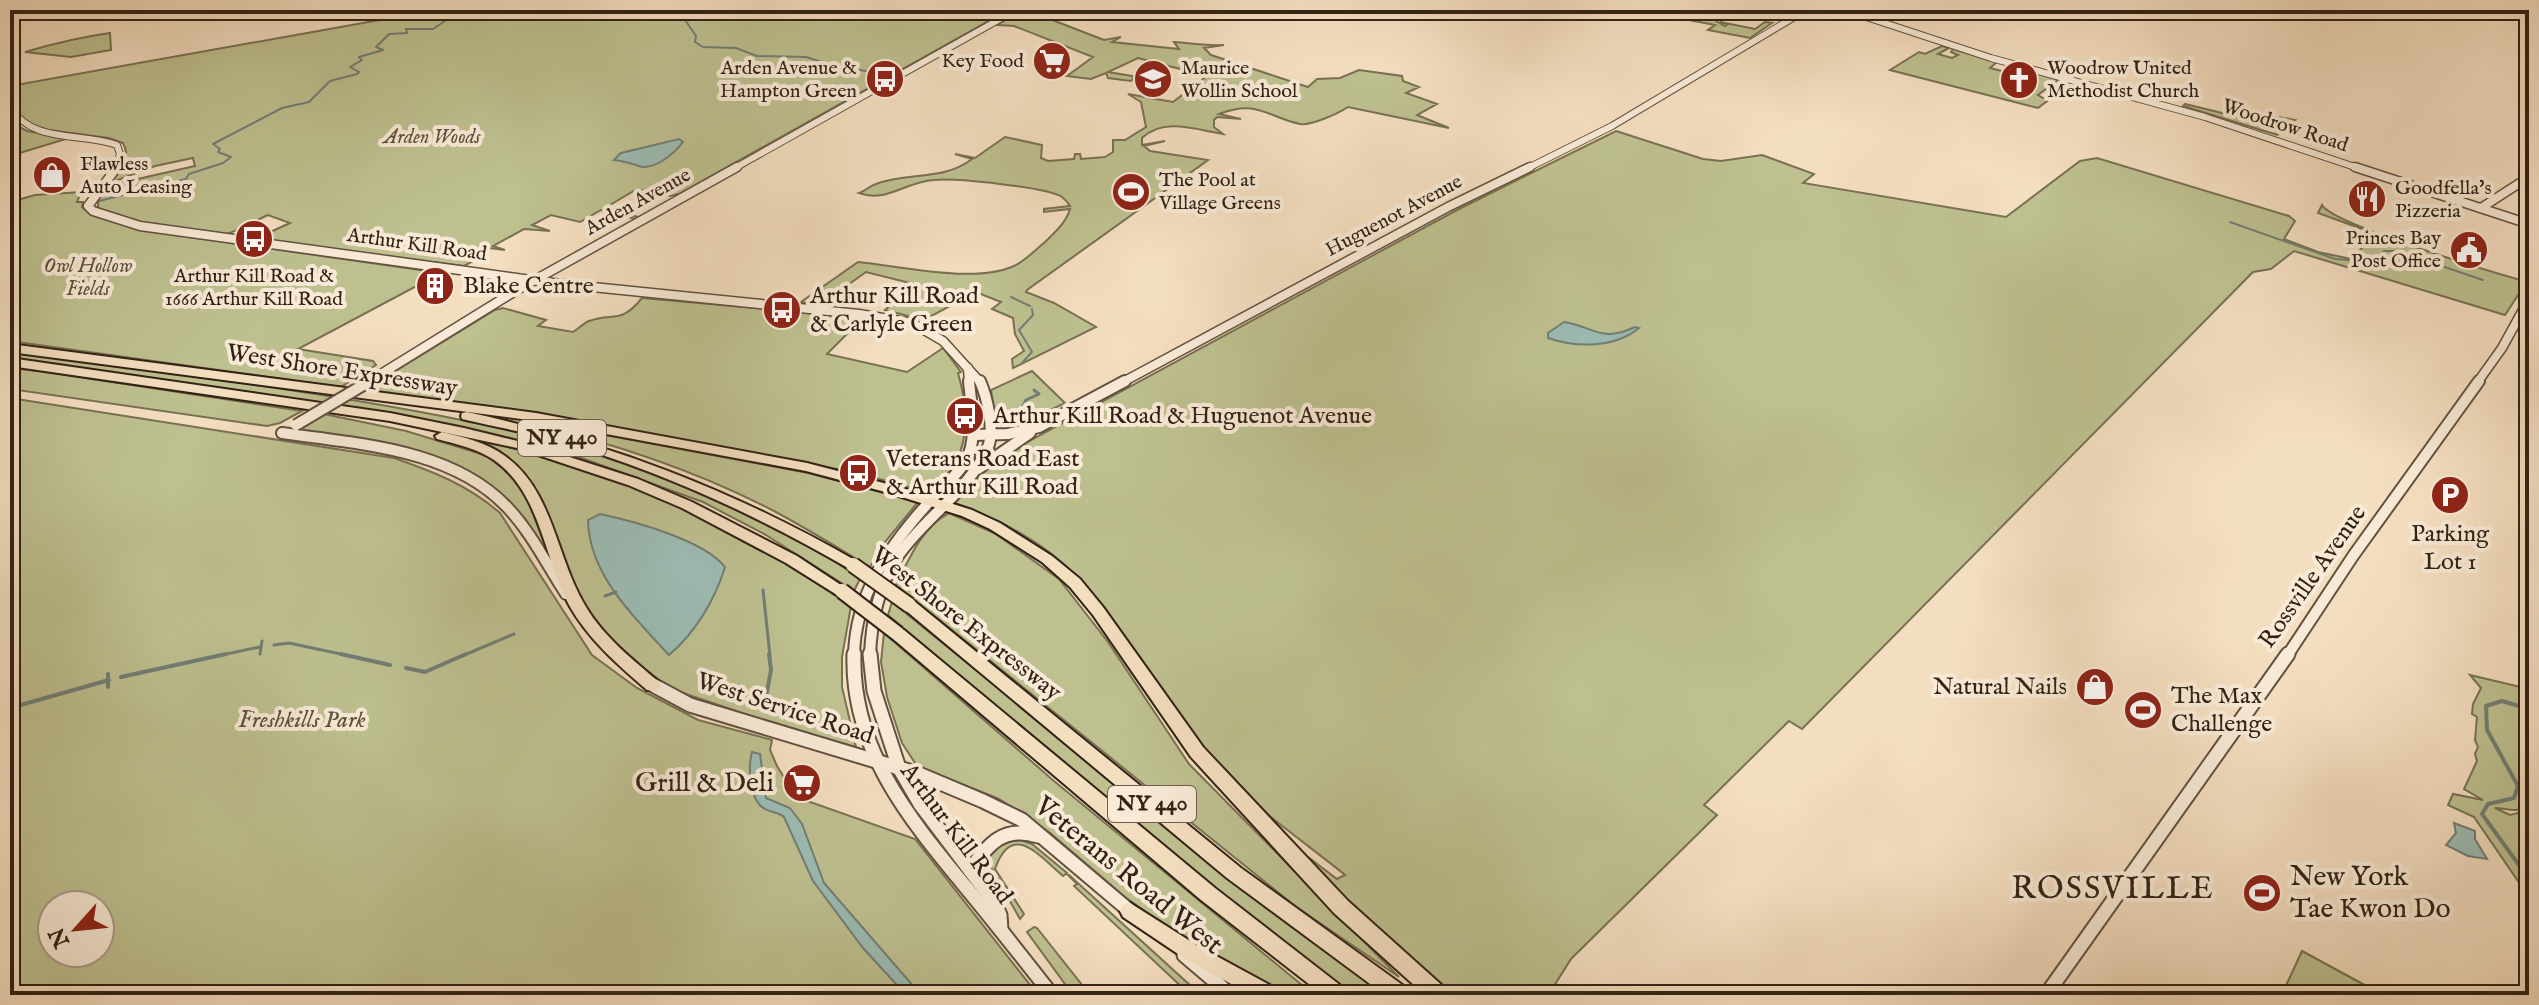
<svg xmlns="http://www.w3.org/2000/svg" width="2539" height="1005" font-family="'IM FELL English',serif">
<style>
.green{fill:#bec090;stroke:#787152;stroke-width:2;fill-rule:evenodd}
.water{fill:#9cbcb4;stroke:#727e74;stroke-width:2}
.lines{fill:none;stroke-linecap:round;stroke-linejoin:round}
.stream-far2{stroke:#727e74;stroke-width:2}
.stream-far1{stroke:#727e74;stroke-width:3}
.stream{stroke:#727e74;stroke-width:4}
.minor-far3-casing{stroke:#625140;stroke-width:8}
.minor-far2-casing{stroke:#625140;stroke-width:11}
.minor-far1-casing{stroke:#625140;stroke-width:14}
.minor-casing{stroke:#625140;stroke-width:17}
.highway-casing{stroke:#322215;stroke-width:4}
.minor-far3{stroke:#f8ead6;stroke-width:6}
.minor-far2{stroke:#f8ead6;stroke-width:8}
.minor-far1{stroke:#f8ead6;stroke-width:10}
.minor{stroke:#f8ead6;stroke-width:13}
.highway{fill:#f4dec0;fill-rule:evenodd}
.minor-bridge-far1-casing{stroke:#625140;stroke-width:11;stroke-linecap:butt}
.minor-bridge-casing{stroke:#625140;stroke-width:14;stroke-linecap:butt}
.highway-bridge-casing{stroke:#322215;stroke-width:18;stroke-linecap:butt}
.minor-bridge-far1{stroke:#f8ead6;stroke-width:8}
.minor-bridge{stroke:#f8ead6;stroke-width:10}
.highway-bridge{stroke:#f4dec0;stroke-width:14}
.labels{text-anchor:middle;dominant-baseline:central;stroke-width:8;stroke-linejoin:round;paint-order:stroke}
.far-poi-label{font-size:20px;fill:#322215;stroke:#f8ead6;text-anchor:start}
.far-street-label{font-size:20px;fill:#322215;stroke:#f8ead6}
.far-park-label{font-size:20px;font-style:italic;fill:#5c513a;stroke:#f8ead6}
.shield{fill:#f8ead6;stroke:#6d5e4f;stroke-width:2}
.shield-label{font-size:22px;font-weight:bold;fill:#322215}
.poi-label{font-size:24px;fill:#322215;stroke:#f8ead6;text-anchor:start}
.street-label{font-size:24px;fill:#322215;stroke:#f8ead6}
.park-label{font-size:24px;font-style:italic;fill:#5c513a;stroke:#f8ead6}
.near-poi-label{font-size:28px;fill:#322215;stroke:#f8ead6;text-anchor:end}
.near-street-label{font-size:28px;fill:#322215;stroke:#f8ead6}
.near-neighbourhood-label{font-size:32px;letter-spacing:2px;fill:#322215;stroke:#f8ead6}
</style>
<rect width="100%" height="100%" fill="#f4dec0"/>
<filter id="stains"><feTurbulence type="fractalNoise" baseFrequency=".0025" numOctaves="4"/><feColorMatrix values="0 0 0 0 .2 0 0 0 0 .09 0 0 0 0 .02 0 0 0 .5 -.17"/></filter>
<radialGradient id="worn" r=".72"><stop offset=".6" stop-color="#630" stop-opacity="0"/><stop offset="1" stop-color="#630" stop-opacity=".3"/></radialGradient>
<g class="green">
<path d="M411,10H1008L679,194L670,196L637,189L605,208L638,217L635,219L601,210L580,222L551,215L532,225L550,231L524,229L493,246L505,250L489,248L480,254L483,256L480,258L476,255L470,258L477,259L464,266L255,239L290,223L268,215C254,221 236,233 221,235C197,238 121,219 98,208V199L107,186L195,166L193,158L155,166L110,183C120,172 132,157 123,143L109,138L41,129L20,119L10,89V86L413,14Z"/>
<path d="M1023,10H1033L1042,16L1104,40L1121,37L1112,42L1179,49L1174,42C1191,43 1206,46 1224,45L1204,48L1211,55L1308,87L1317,79L1340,78L1359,70L1402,76L1403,81L1419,87L1406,93L1437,104L1417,115L1449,128L1348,107C1339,113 1311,126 1300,124C1267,117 1258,99 1219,114L1241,119L1217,117L1214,120V127L1223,134C1197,130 1164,117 1142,138V145L1165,141L1144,146L1150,151L1208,160L1027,290L1026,292L1054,303L1096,327L1013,368L1012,359L1024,351L1015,334L1013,318L992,309L1001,302L976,292L924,320L885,310L914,284L866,272L821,304L801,302L858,262C901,266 974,284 1014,266C1025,261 1034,251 1044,243C1054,233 1066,223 1070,209L1044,212V209L1070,206C1067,202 1066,200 1062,197C1046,187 955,178 934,180C904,182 887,203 859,193C865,191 870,186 876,184C908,172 944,181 972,159L955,154L975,158L1005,137L1042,145L1041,158L1048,161L1074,159L1075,154H1080L1081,159L1105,157L1113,152V140H1125L1146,127L1141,102L1128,94L1173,102L1207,76L1138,58L1108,72L1132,76L1134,78L1131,81L1108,78L1106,73L1091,79L1067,76L1093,57L1014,26L997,25Z"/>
<path d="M1674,10H1731L1716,19L1719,15L1711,18L1725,26L1728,24L1720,22L1755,29L1765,22L1772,23L1750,38L1708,30L1715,25L1662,15Z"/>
<path d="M110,33L111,50L71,57L25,52C52,44 81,37 110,33Z"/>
<path d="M1942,46L1949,48L1938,54L1952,58L1958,55L1951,52L1953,49L1997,62L1990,68L2009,73L2017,67L2061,78L2038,95L2043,98L2054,96L2038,108L1890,70L1919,52L1925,54Z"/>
<path d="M2185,104L2271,125L2279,117L2295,120L2277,135L2183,106Z"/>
<path d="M10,122L27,131L69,138L10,156Z"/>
<path d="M1616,131L1703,159L1721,161L1762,155L1814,174L1803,183L2006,217L2080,161L2097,158L2289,216L2295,221L2284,239L2318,252L2351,259L2376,234L2318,213L2322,205C2332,224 2495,273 2524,281V286L2505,315L2294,251L2271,269L2253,272L1802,729L1789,721L1704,805L1717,815L1571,959L1554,986L1555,995H1449L1297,856L1308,857L1337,879L1345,875C1307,844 1256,809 1223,774C1166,714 1132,634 1074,574C1041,540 999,520 955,503L986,468L1018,447L1457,210Z"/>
<path d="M81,192L77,202H83L82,207L91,214L140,230L441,273L298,349L373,361L376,365L341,387L10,341V202L35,195Z"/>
<path d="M642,298L859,317L856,325L827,354L907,372L943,348L961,372L958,373C971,418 970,465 927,492L854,472L566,420L363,391L495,310L503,308L546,320L538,326L573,332C578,329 584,323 589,321C614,312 620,325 642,298Z"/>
<path d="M10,351C124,366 238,381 352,400C532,430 710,469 860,579L854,591L766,535L703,502L565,452L436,423L10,360Z"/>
<path d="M10,368L47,372L302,411L280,423L267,426L10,389Z"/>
<path d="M1032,371L1065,403L1024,423L996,426L991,390Z"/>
<path d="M10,398L394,458C434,472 468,485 500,513L592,655L637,688L698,720L772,740L770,750L777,766L796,797L915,839L1038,995H10ZM52,905H100V953H52Z"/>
<path d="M324,414L406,431L478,453L503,463L522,485L547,550L544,552L516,510L455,467L296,431Z"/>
<path d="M526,420L808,473L918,502L885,542L870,567C838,548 806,528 774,511C695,470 610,442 524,422Z"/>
<path d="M481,442C563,455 692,505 763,548C793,565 822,587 851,606L842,657V687L856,747L817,738L671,689L616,647L587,609L562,562L526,478L478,444Z"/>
<path d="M949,513L996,534L1059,579L1108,642L1189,764L1399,977L1295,906L896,585C909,559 922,527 949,513Z"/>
<path d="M892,602L1298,931L1386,995H1352L1191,871L888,615Z"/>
<path d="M884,633L1054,781L1314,995H1283L1194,946L1125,897L1049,832L999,799L917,766L902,743L887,697L881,662Z"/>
<path d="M2470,675L2529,689V759L2526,761L2529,803C2518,815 2507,808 2495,808L2510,815L2529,810L2526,858L2529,864V897L2474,817L2448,805L2453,794L2483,800L2464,789L2477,761L2475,754L2478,747L2475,740L2477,717L2472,714L2473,704L2481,688Z"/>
<path d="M1020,840L1032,844L1067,873L1063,876C1039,856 1012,820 995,869L1024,914L1020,919L988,862C990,847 1006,840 1020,840Z"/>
<path d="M1068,875H1069L1192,987L1181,995L1185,990L1074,886L1077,884Z"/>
<path d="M1034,927L1037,928L1090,995H1073L1027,932Z"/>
<path d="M2302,951L2383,995H2288L2283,992Z"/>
</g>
<g class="water">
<path d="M679,139L683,142C675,153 654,171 639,166C630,163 624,161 614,160L621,153Z"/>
<path d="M1564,322C1595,327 1601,343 1635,327L1639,328C1615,348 1577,348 1548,338V333Z"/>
<path d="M600,514C633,521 704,540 725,567C715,600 695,633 669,655C634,617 589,575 588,520Z"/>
<path d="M752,752L760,754L766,798L790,808L802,824L824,883L921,995H906L863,948L813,881L784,817C777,811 772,813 765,809C749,801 748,766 752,752Z"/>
<path d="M2454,823L2475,831V839L2487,859L2468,856L2446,845L2456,833Z"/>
</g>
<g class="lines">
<g class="stream-far2">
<path d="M629,10L628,13C646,15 665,11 683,17L696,36L695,42L703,47L736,48L757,56L806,57L834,66L891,75"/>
<path d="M680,17L706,10"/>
<path d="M99,201L186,179L189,174L223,163L231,157L218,152L220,149L213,144L282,108L309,102L330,81L357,74L359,72L350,67L362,60L359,57L383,50L376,47L389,34L407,33L406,29H433L454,15L485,10"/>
<path d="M2230,222L2335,259L2372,262L2384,251H2397L2483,280"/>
<path d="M1011,297L1030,306"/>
<path d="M1021,364L1032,352L1019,330L1033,315L1032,309"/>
</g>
<g class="stream-far1">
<path d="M1019,414L1026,400L1039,394L1034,390"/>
<path d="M763,590L770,656"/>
<path d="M605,596L616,592"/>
<path d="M274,645L289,643L350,656"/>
<path d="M260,654L262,641"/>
<path d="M217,656L260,647"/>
<path d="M462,656L514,634"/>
</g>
<g class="stream">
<path d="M341,654L390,665"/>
<path d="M406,668L425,672L466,654"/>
<path d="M108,674V687"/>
<path d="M121,677L226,654"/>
<path d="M10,708L109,680"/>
<path d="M764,708L771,670L769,654"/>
<path d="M2529,709L2502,701L2486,706L2487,730L2518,786L2514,798L2488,804L2482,814L2529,879"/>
</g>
<defs>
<g id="minor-far3">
<path d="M1845,10L1991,58L2205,117L2361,169"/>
<path d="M10,107C33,144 80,132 117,145L120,154L116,169"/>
<path d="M733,169L1016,10"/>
<path d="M1526,169L1612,126L1806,10"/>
</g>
<g id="minor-far2">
<path d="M117,167L88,206L93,211L140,226L553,283L859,314L912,323L943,341L981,383"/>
<path d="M2355,167L2529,224"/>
<path d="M2481,208L2529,177"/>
<path d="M968,368L969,383"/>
<path d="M381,374L517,290L737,167"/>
<path d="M1121,383L1448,207L1530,167"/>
<path d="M2477,383L2502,348L2529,299"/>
</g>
<g id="minor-far1">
<path d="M282,433C357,444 451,448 507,507C531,532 547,565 566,594"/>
<path d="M974,435L1008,434L1039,427L1125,381"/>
<path d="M978,469L1030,433"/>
<path d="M854,656C855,594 890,545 930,501C943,486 962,472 969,454C977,430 971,405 969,381"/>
<path d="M870,656C871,623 879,584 898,556C924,518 970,490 988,447C995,430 987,397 980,381"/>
<path d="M2287,656L2353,556L2479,381"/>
</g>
<g id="minor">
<path d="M854,654C851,748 908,817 964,885C994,921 1023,958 1052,995"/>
<path d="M870,654L874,691L899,768L920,804L994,902L1000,915L1001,930"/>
<path d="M651,684L690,705L919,774L983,801L1022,820L1131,912"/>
<path d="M970,870C988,844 1004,825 1038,836"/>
<path d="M1184,955L1231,995"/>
<path d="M2046,995L2288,654"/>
</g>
<g id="highway">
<path d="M10,344L536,413L807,463L899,487L972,510L1000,523L1052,556L1080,579L1103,607L1203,747L1348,901L1446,989L1449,995H1425L1334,913L1191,757L1093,615L1070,587L1042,562L990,529L962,516L889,493L806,471L536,421L10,352Z"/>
<path d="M10,358L390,413L464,428L526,443L638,479L692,502L797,556L850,591L847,595H837L786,563L682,508L628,485L517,448L390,421L10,366Z"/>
<path d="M467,412C611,443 731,489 858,562L860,565L853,570L848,568C758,516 664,472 563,443C530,433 496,427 462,419L461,416L462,413Z"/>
<path d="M442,432C463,437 488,443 505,456C554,491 556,559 586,607C604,637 632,659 659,682L661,686L659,690H647C618,665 588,639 569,605C544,559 541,493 494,460C478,449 456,444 437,439L435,436Z"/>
<path d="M909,600L914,601L1241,868L1408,989L1411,995H1385L1227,878L904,609L901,605L904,601Z"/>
<path d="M898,629L904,630L1215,888L1345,989L1348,995H1323L1201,900L892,638L890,634L892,630Z"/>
<path d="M1130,903L1198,946L1277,989L1280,995H1251L1184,958L1123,917L1120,911L1123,905Z"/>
</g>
</defs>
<use href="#minor-far3" class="minor-far3-casing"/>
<use href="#minor-far2" class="minor-far2-casing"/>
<use href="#minor-far1" class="minor-far1-casing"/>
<use href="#minor" class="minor-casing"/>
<use href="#highway" class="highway-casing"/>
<use href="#minor-far3" class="minor-far3"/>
<use href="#minor-far2" class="minor-far2"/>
<use href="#minor-far1" class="minor-far1"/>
<use href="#minor" class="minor"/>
<use href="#highway" class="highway"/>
<defs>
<path id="minor-bridge-far1" d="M367,383L381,374"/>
<path id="minor-bridge" d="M296,425L370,381"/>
<g id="highway-bridge">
<path d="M853,565L909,605"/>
<path d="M842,591L898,634"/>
</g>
</defs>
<use href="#minor-bridge-far1" class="minor-bridge-far1-casing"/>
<use href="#minor-bridge" class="minor-bridge-casing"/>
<use href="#highway-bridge" class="highway-bridge-casing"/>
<use href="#minor-bridge-far1" class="minor-bridge-far1"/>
<use href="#minor-bridge" class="minor-bridge"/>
<use href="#highway-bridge" class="highway-bridge"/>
</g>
<defs>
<symbol id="supermarket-disc" viewBox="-11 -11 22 22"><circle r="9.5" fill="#8f2418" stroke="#f8ead6"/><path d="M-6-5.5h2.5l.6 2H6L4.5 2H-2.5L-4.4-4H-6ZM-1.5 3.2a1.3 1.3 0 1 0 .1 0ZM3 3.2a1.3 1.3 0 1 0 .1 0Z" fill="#fff"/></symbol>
<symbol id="bus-disc" viewBox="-11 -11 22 22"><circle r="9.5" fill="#8f2418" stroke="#f8ead6"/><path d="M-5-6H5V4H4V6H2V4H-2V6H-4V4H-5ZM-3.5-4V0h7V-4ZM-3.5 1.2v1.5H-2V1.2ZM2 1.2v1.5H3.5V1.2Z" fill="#fff"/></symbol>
<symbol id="school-disc" viewBox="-11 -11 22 22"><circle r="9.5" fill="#8f2418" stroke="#f8ead6"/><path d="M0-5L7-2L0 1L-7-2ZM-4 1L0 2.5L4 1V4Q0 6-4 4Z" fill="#fff"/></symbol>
<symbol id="church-disc" viewBox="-11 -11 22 22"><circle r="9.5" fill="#8f2418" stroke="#f8ead6"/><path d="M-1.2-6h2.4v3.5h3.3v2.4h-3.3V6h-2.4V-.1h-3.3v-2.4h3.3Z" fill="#fff"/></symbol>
<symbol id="shop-disc" viewBox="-11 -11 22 22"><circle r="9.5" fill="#8f2418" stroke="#f8ead6"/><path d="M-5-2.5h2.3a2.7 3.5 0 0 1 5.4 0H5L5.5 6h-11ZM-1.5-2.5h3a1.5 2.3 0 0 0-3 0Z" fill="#fff"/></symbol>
<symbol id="stadium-disc" viewBox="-11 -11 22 22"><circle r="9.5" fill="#8f2418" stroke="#f8ead6"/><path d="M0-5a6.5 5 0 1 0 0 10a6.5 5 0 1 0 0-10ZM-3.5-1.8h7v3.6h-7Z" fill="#fff"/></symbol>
<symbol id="restaurant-disc" viewBox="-11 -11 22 22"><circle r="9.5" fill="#8f2418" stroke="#f8ead6"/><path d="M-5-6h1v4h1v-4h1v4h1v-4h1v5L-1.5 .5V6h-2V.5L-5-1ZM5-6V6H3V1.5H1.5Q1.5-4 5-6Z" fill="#fff"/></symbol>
<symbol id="civic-disc" viewBox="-11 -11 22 22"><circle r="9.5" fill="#8f2418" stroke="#f8ead6"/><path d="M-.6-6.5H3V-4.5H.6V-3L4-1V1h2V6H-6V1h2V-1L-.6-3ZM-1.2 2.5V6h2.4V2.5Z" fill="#fff"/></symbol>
<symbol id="building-disc" viewBox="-11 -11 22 22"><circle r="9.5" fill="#8f2418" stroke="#f8ead6"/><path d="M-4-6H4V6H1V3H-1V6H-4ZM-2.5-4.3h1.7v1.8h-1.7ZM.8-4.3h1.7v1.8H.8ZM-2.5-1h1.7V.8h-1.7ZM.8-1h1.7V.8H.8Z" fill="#fff"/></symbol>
<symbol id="parking-disc" viewBox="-11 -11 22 22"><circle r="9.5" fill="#8f2418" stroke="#f8ead6"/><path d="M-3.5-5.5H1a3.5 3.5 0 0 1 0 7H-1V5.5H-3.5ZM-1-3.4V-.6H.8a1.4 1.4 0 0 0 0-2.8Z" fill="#fff"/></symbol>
</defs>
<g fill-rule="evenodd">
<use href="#supermarket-disc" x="1030" y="39" width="44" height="44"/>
<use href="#bus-disc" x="863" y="57" width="44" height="44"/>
<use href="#school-disc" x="1131" y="57" width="44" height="44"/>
<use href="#church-disc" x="1997" y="58" width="44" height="44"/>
<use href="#shop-disc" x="30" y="153" width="44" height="44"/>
<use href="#stadium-disc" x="1109" y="170" width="44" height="44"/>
<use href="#restaurant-disc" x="2345" y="177" width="44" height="44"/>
<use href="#bus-disc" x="232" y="217" width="44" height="44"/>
<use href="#civic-disc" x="2447" y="228" width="44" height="44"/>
<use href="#building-disc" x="413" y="264" width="44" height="44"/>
<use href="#bus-disc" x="760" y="288" width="44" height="44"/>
<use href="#bus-disc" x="943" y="394" width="44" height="44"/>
<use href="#bus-disc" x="836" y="451" width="44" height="44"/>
<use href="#parking-disc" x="2428" y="473" width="44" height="44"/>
<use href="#shop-disc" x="2073" y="665" width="44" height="44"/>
<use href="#stadium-disc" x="2121" y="688" width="44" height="44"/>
<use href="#supermarket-disc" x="780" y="761" width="44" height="44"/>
<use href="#stadium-disc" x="2240" y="871" width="44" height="44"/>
</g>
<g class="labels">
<g class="far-poi-label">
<text x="1024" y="61" text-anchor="end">Key Food</text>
<text x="857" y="68" text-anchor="end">Arden Avenue &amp;<tspan x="857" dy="23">Hampton Green</tspan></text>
<text x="1181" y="68">Maurice<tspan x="1181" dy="23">Wollin School</tspan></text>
<text x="2047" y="68">Woodrow United<tspan x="2047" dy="23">Methodist Church</tspan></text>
<text x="80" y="164">Flawless<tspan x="80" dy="23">Auto Leasing</tspan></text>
<text x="1159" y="180">The Pool at<tspan x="1159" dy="23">Village Greens</tspan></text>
<text x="2395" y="188">Goodfella's<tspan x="2395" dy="23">Pizzeria</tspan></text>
<text x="2441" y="238" text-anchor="end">Princes Bay<tspan x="2441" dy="23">Post Office</tspan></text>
<text x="254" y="276" text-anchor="middle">Arthur Kill Road &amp;<tspan x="254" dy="23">1666 Arthur Kill Road</tspan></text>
</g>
<g class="far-street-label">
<text transform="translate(2285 126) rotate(18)">Woodrow Road</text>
<text transform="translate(638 202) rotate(-29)">Arden Avenue</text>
<text transform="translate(1394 216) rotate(-28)">Huguenot Avenue</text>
<text transform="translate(417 245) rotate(8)">Arthur Kill Road</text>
</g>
<g class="far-park-label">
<text x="432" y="137">Arden Woods</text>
<text x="88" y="266">Owl Hollow<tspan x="88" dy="23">Fields</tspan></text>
</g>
<g class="shield">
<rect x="518" y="420" width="88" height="36" rx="6"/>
<rect x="1108" y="786" width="88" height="36" rx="6"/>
</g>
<g class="shield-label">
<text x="562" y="438">NY 440</text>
<text x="1152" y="804">NY 440</text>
</g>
<g class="poi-label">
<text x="463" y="286">Blake Centre</text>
<text x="810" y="296">Arthur Kill Road<tspan x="810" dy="28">&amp; Carlyle Green</tspan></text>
<text x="993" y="416">Arthur Kill Road &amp; Huguenot Avenue</text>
<text x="886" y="459">Veterans Road East<tspan x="886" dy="28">&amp; Arthur Kill Road</tspan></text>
<text x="2450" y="534" text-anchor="middle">Parking<tspan x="2450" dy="28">Lot 1</tspan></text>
<text x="2067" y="687" text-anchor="end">Natural Nails</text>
<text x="2171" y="696">The Max<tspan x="2171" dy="28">Challenge</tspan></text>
</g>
<g class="street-label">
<text transform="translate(342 371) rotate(9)">West Shore Expressway</text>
<text transform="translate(2313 577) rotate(-55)">Rossville Avenue</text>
<text transform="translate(966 624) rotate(38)">West Shore Expressway</text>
<text transform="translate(785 709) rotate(18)">West Service Road</text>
<text transform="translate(956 834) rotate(53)">Arthur Kill Road</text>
</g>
<g class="park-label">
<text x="302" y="720">Freshkills Park</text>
</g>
<g class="near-poi-label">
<text x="774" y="783">Grill &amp; Deli</text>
<text x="2290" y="877" text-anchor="start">New York<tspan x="2290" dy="32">Tae Kwon Do</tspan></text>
</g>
<g class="near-street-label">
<text transform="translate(1128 876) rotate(39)">Veterans Road West</text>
</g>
<g class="near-neighbourhood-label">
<text x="2113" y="889">ROSSVILLE</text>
</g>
</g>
<rect width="2539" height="1005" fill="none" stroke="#f4dec0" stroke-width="40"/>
<rect x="12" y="12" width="2515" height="981" fill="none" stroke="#322215" stroke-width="4"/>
<rect x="20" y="20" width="2499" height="965" fill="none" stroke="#322215" stroke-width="2"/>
<g transform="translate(76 929) rotate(243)"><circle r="38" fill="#f8ead6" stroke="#a99a89" stroke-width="2"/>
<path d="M0-6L14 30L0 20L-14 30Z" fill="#8f2418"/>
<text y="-12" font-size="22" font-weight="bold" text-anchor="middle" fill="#322215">N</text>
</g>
<rect width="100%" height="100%" filter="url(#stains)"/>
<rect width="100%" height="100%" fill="url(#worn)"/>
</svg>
